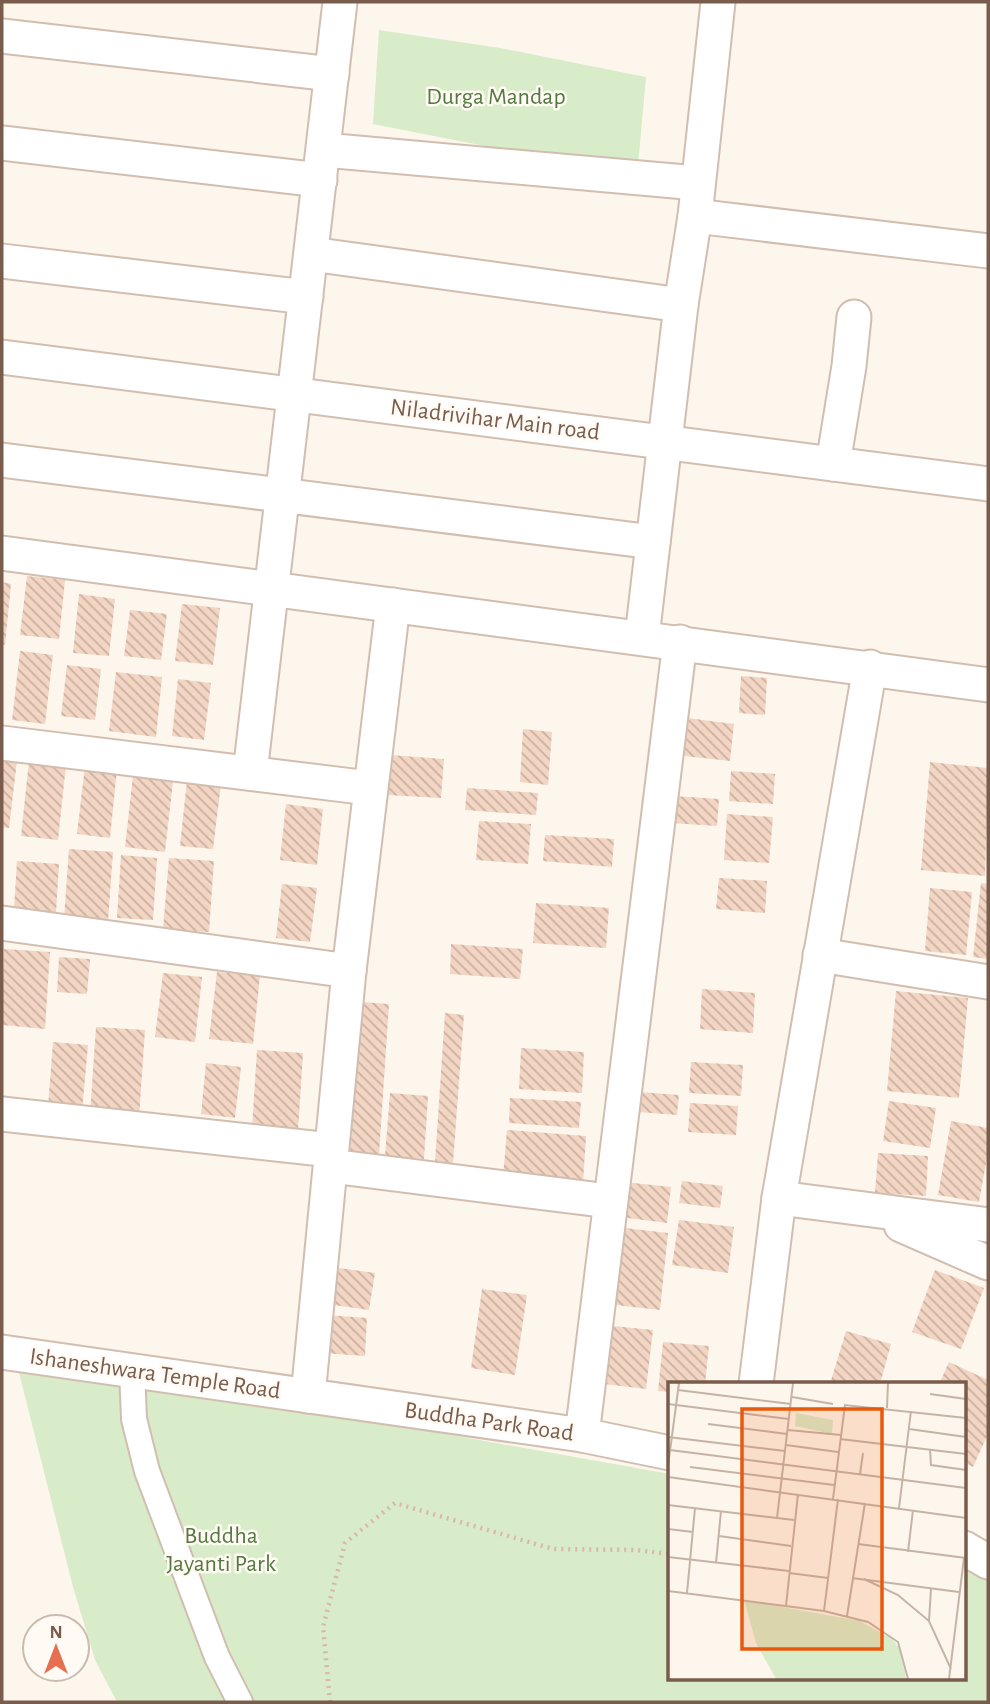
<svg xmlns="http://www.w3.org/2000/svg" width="990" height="1704" font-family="'Alegreya Sans',sans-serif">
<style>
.green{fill:#d8ecc9}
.building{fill:url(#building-back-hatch)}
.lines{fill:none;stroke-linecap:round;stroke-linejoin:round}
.pedestrian-casing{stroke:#d1beb0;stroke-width:28}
.minor-casing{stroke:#d1beb0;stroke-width:37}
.path{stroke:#d9b8a5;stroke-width:4.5;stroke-dasharray:2 5;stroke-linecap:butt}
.pedestrian{stroke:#fff;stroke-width:24}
.minor{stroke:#fff;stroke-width:33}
.labels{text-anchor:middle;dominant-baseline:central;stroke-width:5;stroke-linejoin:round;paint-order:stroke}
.park-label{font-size:24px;fill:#537a41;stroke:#fffaf3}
.street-label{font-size:24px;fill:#7a5c4d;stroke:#fffaf3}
.inset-road{fill:none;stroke:#c5b3a7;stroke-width:2}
.view{fill:#e8590c;fill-opacity:0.15;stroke:#e8590c;stroke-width:3.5}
.inset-edge{fill:none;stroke:#7a5c4d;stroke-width:3.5}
</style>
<defs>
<pattern id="building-back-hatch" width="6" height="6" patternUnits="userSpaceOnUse" patternTransform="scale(1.75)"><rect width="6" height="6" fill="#f3d5c3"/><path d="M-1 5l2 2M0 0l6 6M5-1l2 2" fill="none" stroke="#cab0a1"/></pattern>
</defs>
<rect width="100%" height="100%" fill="#fdf6ec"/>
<g class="green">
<path d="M379,30L500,48L646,77L637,176L373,124Z"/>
<path d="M15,1357L670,1474V1678H964V1563L988,1580V1702H117L95,1660L73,1587Z"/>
</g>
<g class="building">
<path d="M27,576L65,580L59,639L20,635Z"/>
<path d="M2,582L11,584L5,645L2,644Z"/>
<path d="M79,594L115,599L109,656L73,653Z"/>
<path d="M182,604L220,608L213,665L175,661Z"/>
<path d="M130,610L167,614L161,660L124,656Z"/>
<path d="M20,651L53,655L45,724L12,720Z"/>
<path d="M67,665L101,669L95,720L61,716Z"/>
<path d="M116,672L162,677L156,737L109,731Z"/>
<path d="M741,676L767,678L765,715L739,713Z"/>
<path d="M178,679L211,683L204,740L172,736Z"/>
<path d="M680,717L734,724L730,761L676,755Z"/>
<path d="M523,729L552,732L548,785L520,782Z"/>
<path d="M390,755L444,759L441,798L387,795Z"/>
<path d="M2,759L17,761L9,828L2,827Z"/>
<path d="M29,761L66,765L58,840L21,836Z"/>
<path d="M930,762L988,768L985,876L921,870Z"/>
<path d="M85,766L117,769L110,838L77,834Z"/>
<path d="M731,771L775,774L773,804L729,801Z"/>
<path d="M133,776L173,781L165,852L125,847Z"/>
<path d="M187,780L221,784L213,849L180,846Z"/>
<path d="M467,788L538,793L536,815L465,810Z"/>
<path d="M673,796L719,799L717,826L671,823Z"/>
<path d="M286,804L323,809L317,865L280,860Z"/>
<path d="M727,814L773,817L769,863L724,860Z"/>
<path d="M479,821L531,824L528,864L476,860Z"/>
<path d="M545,835L614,839L612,867L543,861Z"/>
<path d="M69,849L113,852L108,921L64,918Z"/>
<path d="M121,855L157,858L153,920L117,918Z"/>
<path d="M169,858L214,861L209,932L163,929Z"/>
<path d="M17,861L59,864L56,912L14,909Z"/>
<path d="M719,878L767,881L765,913L716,909Z"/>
<path d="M981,883L988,884V959L973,957Z"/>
<path d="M282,884L317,888L310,942L276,938Z"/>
<path d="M930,888L972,892L966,955L925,951Z"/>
<path d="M536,903L609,908L606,948L533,943Z"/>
<path d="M451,944L523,949L520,979L450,974Z"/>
<path d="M4,949L50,952L45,1029L2,1025Z"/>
<path d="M59,957L90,959L87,994L57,992Z"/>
<path d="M217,972L260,976L253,1044L209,1039Z"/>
<path d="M163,973L202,977L195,1042L155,1037Z"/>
<path d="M702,989L755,993L753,1033L700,1029Z"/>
<path d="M896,991L968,998L959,1098L887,1091Z"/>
<path d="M361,1002L389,1004L379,1155L350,1153Z"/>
<path d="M445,1013L464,1015L453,1163L435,1162Z"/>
<path d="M96,1027L145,1030L139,1118L90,1114Z"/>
<path d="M53,1042L88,1045L82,1111L48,1107Z"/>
<path d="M521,1048L584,1052L582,1093L519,1089Z"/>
<path d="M257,1050L303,1053L298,1131L252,1128Z"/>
<path d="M691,1062L743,1065L741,1096L689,1093Z"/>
<path d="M206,1063L241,1067L235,1118L201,1114Z"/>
<path d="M639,1092L679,1095L677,1115L638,1112Z"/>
<path d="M390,1093L428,1096L424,1159L385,1156Z"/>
<path d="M510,1098L581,1102L579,1128L509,1123Z"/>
<path d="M889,1101L936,1108L930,1148L883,1141Z"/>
<path d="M690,1103L738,1106L736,1135L688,1132Z"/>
<path d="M951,1121L988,1128V1152L979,1202L938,1195Z"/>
<path d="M507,1130L586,1136L583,1183L503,1177Z"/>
<path d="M878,1153L928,1156L926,1196L875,1193Z"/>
<path d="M682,1181L723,1186L720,1208L679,1203Z"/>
<path d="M624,1182L671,1187L667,1223L620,1217Z"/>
<path d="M679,1220L734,1227L728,1273L672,1265Z"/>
<path d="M616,1227L668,1233L660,1310L607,1304Z"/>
<path d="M332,1267L375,1273L369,1310L327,1304Z"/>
<path d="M935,1270L984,1288L961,1349L912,1332Z"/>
<path d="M482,1289L527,1295L515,1375L471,1368Z"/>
<path d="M326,1315L367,1318L365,1356L323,1353Z"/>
<path d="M603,1325L653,1330L646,1389L596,1383Z"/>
<path d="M846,1331L891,1344L880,1384H830Z"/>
<path d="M663,1342L709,1346L705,1384H670V1392L658,1391Z"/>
<path d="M949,1362L988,1380V1434L973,1467L964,1463V1384H939Z"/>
</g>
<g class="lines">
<defs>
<path id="pedestrian" d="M132,1370L134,1419L147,1471L217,1657L240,1702"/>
<g id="minor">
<path d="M2,36L332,74"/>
<path d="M2,143L320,180"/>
<path d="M324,150L697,183"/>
<path d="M695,216L988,251"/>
<path d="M311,254L681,305"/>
<path d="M2,261L306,297"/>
<path d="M2,357L988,484"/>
<path d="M2,460L653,542"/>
<path d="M833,464L849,366L854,317"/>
<path d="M2,553L988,685"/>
<path d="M642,637L681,305L695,216L718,2"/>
<path d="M2,743L369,788"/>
<path d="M250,773L340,2"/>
<path d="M2,923L349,971"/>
<path d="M820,955L988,982"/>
<path d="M2,1114L331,1150"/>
<path d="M331,1166L609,1201"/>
<path d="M779,1198L988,1225"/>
<path d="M901,1225L988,1263"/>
<path d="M2,1352L582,1435L670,1453"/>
<path d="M756,1384L779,1198L870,667"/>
<path d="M308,1396L349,971L393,605"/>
<path d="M582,1435L680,642"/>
<path d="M964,1548L988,1562"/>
</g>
</defs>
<use href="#pedestrian" class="pedestrian-casing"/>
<use href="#minor" class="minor-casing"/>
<path class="path" d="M330,1702L323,1627L345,1543L395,1503L553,1549L636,1550L670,1554"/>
<use href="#pedestrian" class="pedestrian"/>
<use href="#minor" class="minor"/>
</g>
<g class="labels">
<g class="park-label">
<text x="496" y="97">Durga Mandap</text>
<text x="221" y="1536">Buddha<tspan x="221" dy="28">Jayanti Park</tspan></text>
</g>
<g class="street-label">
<text transform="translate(495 420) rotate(7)">Niladrivihar Main road</text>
<text transform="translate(155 1374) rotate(8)">Ishaneshwara Temple Road</text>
<text transform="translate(489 1422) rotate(8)">Buddha Park Road</text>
</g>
</g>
<g transform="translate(668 1382)">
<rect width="298" height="298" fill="#fdf6ec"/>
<path d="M128,31L165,38L164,52L127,44ZM76,218L192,239L224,257L232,267L238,297H108L88,261Z" fill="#d8ecc9"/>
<path class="inset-road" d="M10,8L123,22M262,12L298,17M124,15L165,22M0,22L121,37M219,26L220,1M40,42L119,52M241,47L298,55M120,48L173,53M0,55L117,69M172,57L298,72M118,63L170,70M2,68L298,106M262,68L263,83L298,88M0,84L11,1M22,85L166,103M192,92L195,71M0,95L298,136M165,117L177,23L298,36M0,123L126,138M231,126L243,29M109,136L125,1M0,147L25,150M51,154L123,164M190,162L298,176M240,170L245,128M0,175L121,189M48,181L53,129M121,191L160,196M184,196L291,210M196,197L230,213L261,239L283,287M0,209L156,229L200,240L230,260L240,297M19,211L27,126M118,224L130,112M156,229L170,117M179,234L197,121M261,239L263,207M281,297L296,176"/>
<path class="view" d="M74,27H214V267H74Z"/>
<rect width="298" height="298" class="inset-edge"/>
</g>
<rect width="990" height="1704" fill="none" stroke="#7a5c4d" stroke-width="7"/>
<g transform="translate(56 1648)"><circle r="33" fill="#fffaf3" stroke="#cabbb1" stroke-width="2"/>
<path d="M0-5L12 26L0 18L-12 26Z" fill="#e76f51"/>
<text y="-10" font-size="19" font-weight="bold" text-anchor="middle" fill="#7a5c4d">N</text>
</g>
</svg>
